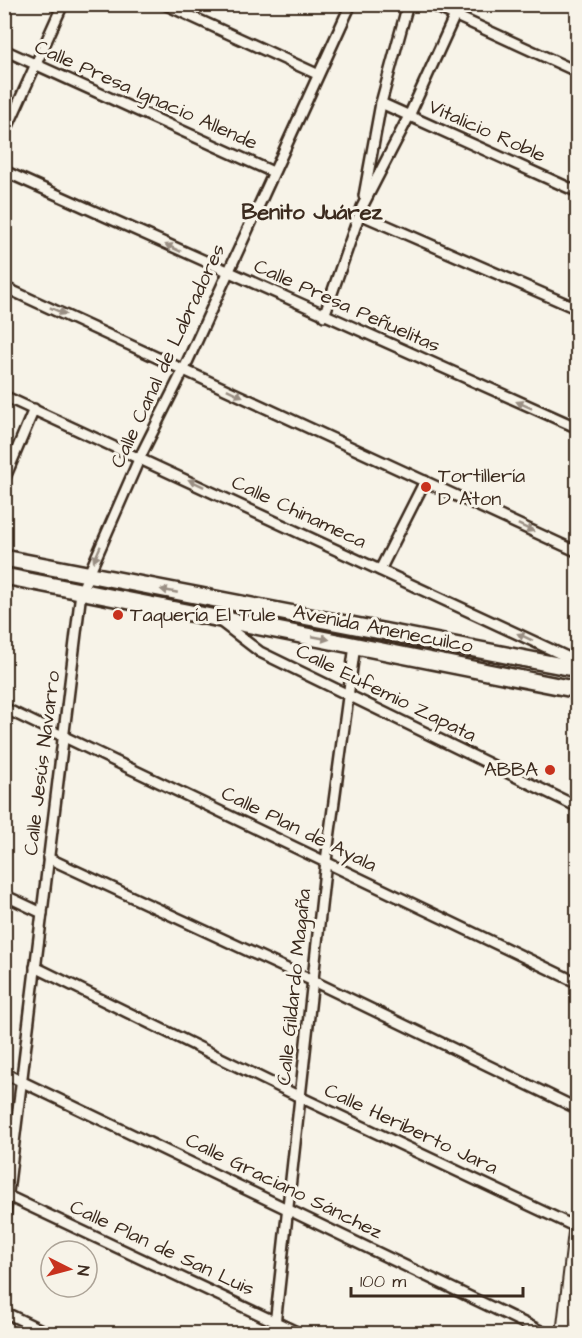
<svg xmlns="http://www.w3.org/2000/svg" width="582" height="1338" font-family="'Architects Daughter',sans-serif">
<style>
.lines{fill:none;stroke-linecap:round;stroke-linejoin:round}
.street-casing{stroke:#3b2a1e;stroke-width:14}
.secondary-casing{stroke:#3b2a1e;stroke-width:18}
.primary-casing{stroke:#3b2a1e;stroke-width:20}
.street{stroke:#f7f3e8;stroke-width:9}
.secondary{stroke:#f7f3e8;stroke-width:14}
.primary{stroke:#f7f3e8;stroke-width:15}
.oneway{fill:#998e83}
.poi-dot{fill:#c8321e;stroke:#f7f3e8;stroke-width:2}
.labels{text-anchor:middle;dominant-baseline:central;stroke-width:6;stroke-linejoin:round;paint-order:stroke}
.street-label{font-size:20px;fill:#3b2a1e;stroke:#f7f3e8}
.poi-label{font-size:20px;fill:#3b2a1e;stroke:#f7f3e8;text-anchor:start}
.quarter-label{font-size:22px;font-weight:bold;fill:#3b2a1e;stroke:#f7f3e8}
</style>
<rect width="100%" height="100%" fill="#f7f3e8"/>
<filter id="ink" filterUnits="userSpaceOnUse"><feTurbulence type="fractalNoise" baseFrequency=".0167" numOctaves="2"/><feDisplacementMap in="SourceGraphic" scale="12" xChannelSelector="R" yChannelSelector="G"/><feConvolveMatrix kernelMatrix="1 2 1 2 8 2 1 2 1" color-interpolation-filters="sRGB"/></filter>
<g filter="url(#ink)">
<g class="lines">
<defs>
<g id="street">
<path d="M164,4L317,74"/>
<path d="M430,4L578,72"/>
<path d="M4,50L273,172"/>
<path d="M381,103L578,192"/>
<path d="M4,135L63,4"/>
<path d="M4,171L578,428"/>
<path d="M364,196L381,103L408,4"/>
<path d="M360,214L578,309"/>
<path d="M4,287L578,552"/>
<path d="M324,316L362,207L409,116L460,4"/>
<path d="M4,396L578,662"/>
<path d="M4,480L34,409"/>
<path d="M380,570L425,481"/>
<path d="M221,622L260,652L578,807"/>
<path d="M4,708L578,983"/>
<path d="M48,858L313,981L578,1109"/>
<path d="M4,895L42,913"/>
<path d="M35,967L300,1097L578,1228"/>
<path d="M4,1073L547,1334"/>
<path d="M8,1196L301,1334"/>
<path d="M4,1225L81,592L140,457L184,369L351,4"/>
<path d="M4,1312L50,1334"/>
<path d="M274,1334L326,861L355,645"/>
</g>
<path id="secondary" d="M564,1334L578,1215"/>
<g id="primary">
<path d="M4,558L578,669"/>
<path d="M4,576L578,690"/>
</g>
</defs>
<use href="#street" class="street-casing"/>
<use href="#secondary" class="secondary-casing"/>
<use href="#primary" class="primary-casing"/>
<use href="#street" class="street"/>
<use href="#secondary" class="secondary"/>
<use href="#primary" class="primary"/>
</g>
<defs><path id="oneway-solid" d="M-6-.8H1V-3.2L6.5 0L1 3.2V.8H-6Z" transform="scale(1.5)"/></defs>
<g class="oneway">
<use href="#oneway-solid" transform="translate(173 248) rotate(-155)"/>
<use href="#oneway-solid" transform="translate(58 311) rotate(24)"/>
<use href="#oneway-solid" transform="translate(235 393) rotate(25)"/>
<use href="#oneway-solid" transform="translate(524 405) rotate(-156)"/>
<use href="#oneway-solid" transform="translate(196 483) rotate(-155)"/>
<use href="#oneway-solid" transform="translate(526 528) rotate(25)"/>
<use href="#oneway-solid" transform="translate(97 554) rotate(114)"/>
<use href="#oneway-solid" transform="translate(169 591) rotate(-169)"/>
<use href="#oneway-solid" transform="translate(525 637) rotate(-155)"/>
<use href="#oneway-solid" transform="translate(321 638) rotate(11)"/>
</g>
</g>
<g class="poi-dot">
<circle cx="426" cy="487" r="6"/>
<circle cx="118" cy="615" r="6"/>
<circle cx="550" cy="770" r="6"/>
</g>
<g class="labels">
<g class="street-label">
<text transform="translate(146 95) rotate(24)">Calle Presa Ignacio Allende</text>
<text transform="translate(487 131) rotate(24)">Vitalicio Roble</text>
<text transform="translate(347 306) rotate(24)">Calle Presa Peñuelitas</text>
<text transform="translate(168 356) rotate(-65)">Calle Canal de Labradores</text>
<text transform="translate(299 512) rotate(25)">Calle Chinameca</text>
<text transform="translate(383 629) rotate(11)">Avenida Anenecuilco</text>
<text transform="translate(386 693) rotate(26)">Calle Eufemio Zapata</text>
<text transform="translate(42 763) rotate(-83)">Calle Jesús Navarro</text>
<text transform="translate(299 829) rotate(26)">Calle Plan de Ayala</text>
<text transform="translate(294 987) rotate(-84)">Calle Gildardo Magaña</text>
<text transform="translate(411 1129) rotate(25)">Calle Heriberto Jara</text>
<text transform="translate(284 1186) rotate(26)">Calle Graciano Sánchez</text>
<text transform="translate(162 1248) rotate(25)">Calle Plan de San Luis</text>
</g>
<g class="poi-label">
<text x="438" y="476">Tortillería<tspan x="438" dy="23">D Aton</tspan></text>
<text x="130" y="615">Taquería El Tule</text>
<text x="538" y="770" text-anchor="end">ABBA</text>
</g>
<g class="quarter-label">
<text x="312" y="212">Benito Juárez</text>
</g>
</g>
<rect width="582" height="1338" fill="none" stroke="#f7f3e8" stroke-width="24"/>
<rect x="12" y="12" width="558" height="1314" fill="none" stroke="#3b2a1e" stroke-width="2" filter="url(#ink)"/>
<g transform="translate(69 1269) rotate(96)"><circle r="28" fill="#f7f3e8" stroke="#aca397" stroke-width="1.5"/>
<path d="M0-4.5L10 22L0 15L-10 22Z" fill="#c8321e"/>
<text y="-9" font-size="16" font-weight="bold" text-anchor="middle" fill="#3b2a1e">N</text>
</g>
<path d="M351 1287v9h172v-9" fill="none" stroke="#3b2a1e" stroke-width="3"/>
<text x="360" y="1287" font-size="18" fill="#3b2a1e" stroke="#f7f3e8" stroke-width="4.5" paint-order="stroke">100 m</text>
</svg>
